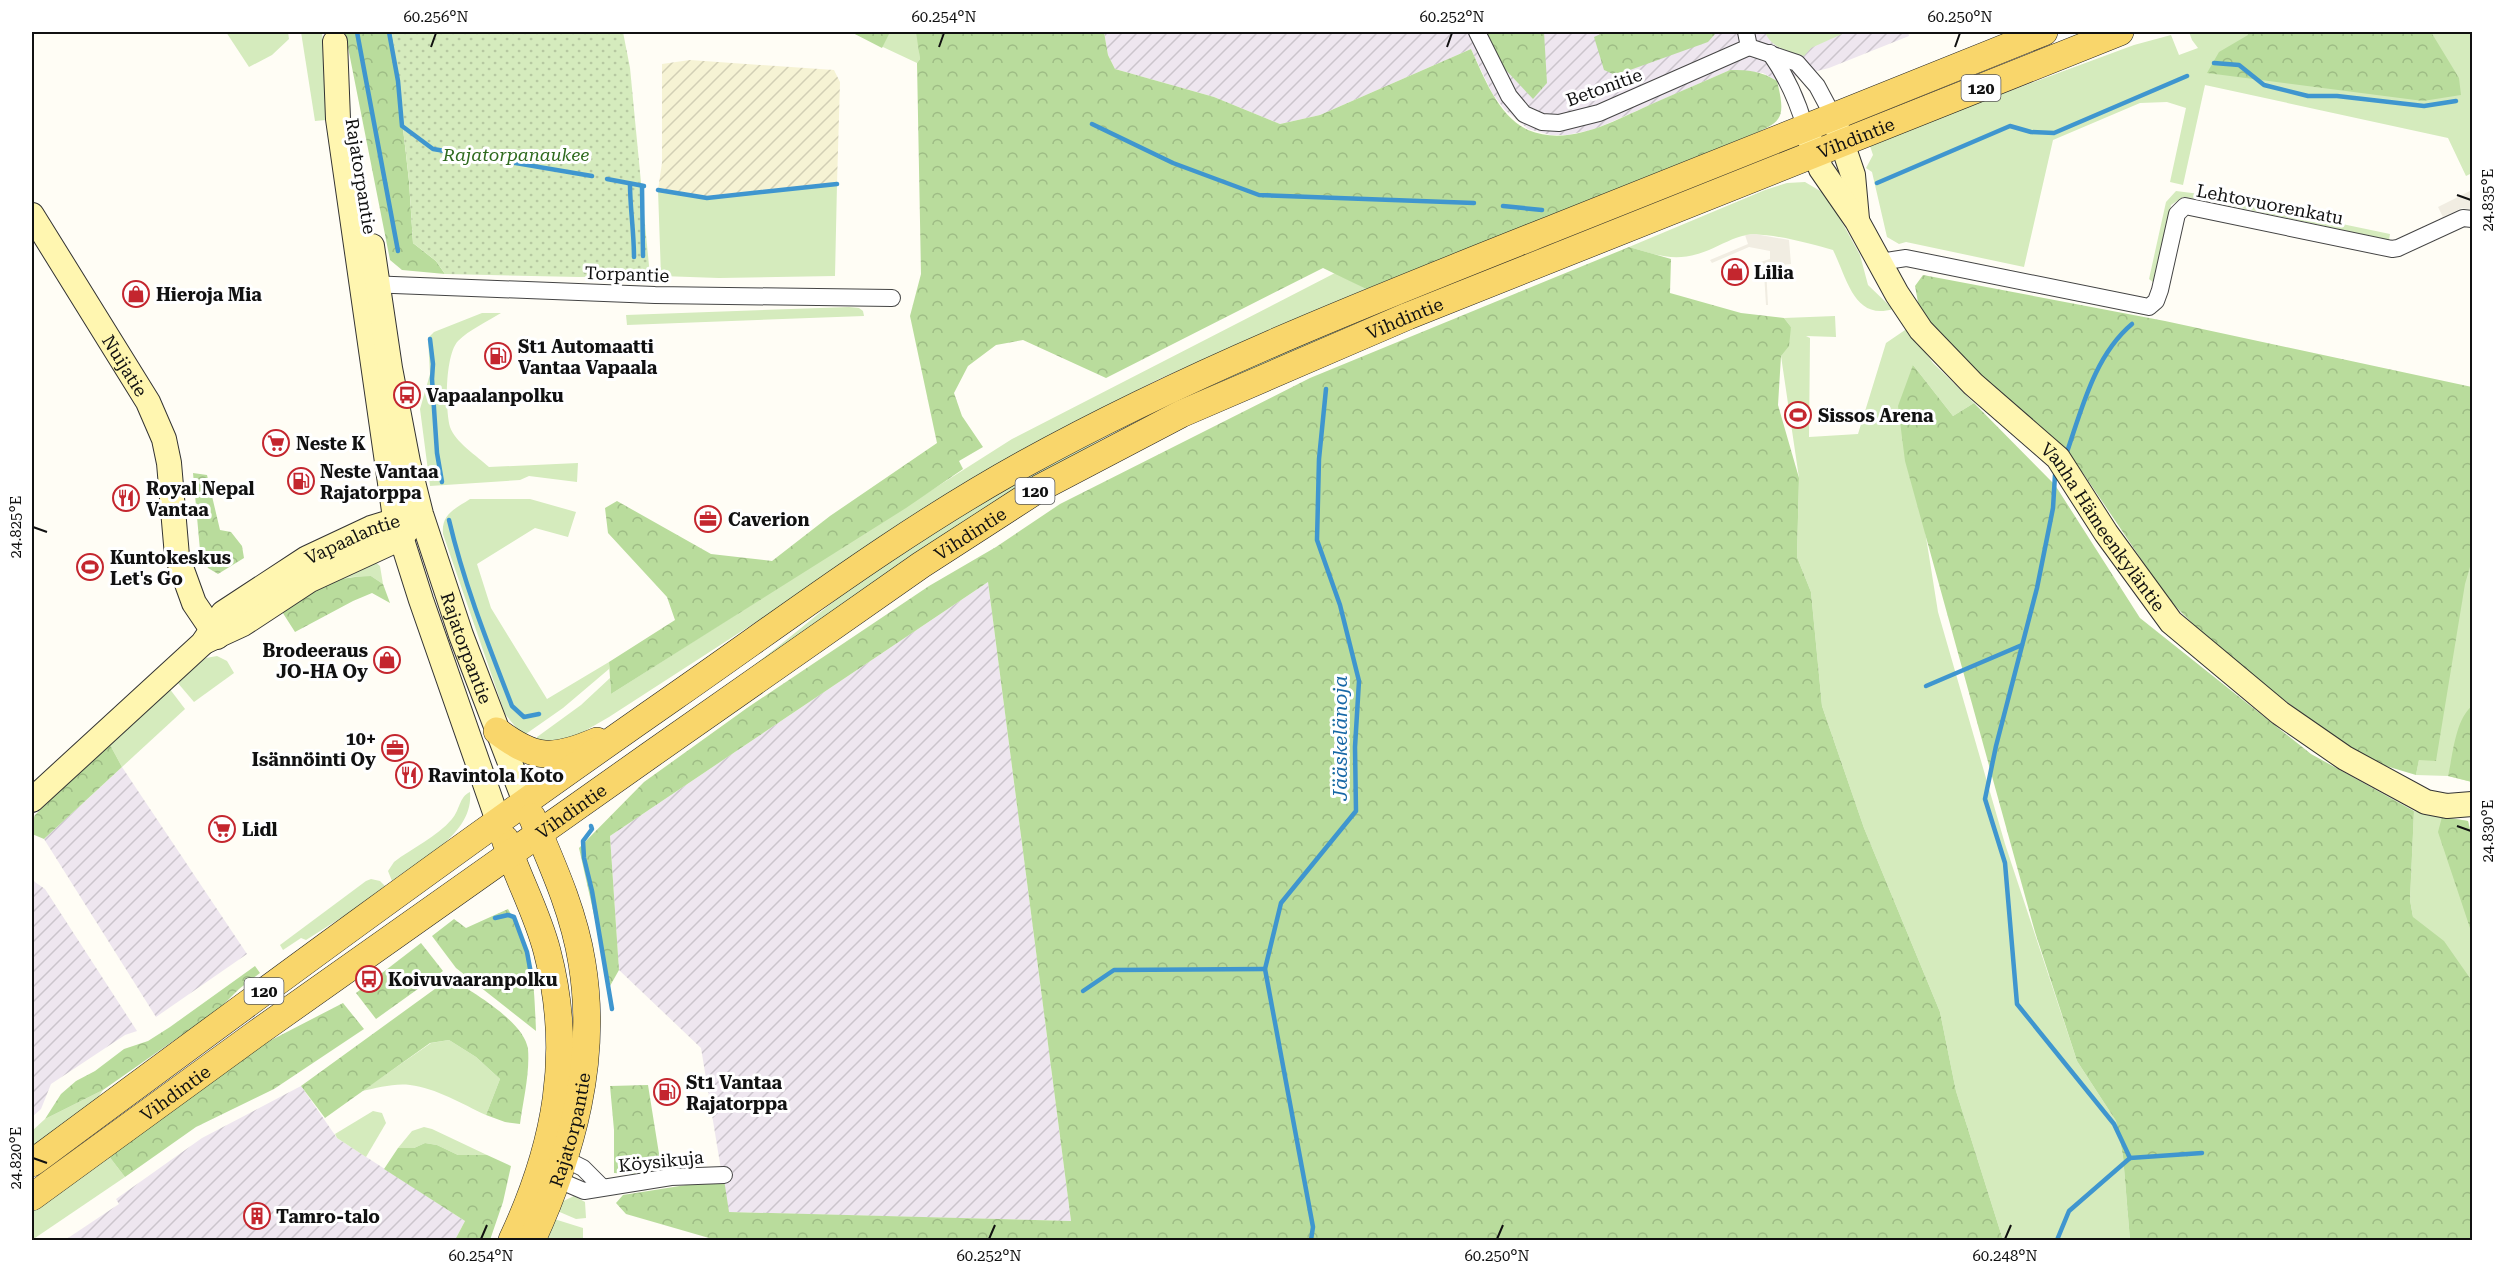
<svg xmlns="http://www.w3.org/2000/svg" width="2504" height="1272" font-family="'Roboto Serif',serif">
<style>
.industrial{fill:url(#industrial-furrows)}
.farmland{fill:url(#farmland-furrows)}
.grass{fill:#d5ebbd}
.forest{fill:url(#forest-crowns)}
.garden{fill:url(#garden-dots)}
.plaza{fill:#f1ede2}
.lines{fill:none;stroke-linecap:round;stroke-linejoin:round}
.stream{stroke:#3f96cf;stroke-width:4.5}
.street-casing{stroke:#444;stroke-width:18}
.secondary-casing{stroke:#333;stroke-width:26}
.primary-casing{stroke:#222;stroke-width:28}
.street{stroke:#fff;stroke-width:16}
.secondary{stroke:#fff6b0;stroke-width:24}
.primary{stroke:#f9d66b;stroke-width:27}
.ticks{fill:none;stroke:#111;stroke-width:2}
.labels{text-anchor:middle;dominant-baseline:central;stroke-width:6;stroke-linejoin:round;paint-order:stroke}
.shield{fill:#fff;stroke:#585858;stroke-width:1.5}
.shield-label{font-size:16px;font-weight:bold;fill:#111}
.street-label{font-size:18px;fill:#111;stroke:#fff}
.park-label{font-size:18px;font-style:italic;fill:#2f6b1f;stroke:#fff}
.poi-label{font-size:18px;font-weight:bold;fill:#111;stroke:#fff;text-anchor:start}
.water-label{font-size:20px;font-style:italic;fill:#1768a6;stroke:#fff}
.neatline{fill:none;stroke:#111;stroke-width:2}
.ticks-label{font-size:15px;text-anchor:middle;fill:#111}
</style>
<defs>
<pattern id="industrial-furrows" width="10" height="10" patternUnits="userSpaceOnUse" patternTransform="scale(1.5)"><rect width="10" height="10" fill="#eee6ef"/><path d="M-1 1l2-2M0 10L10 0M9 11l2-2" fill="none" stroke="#cbc4cc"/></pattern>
<pattern id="farmland-furrows" width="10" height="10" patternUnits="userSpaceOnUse" patternTransform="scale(1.5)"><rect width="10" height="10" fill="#f6f3d4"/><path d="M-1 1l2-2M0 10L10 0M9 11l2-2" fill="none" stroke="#d2cfb5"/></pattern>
<pattern id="forest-crowns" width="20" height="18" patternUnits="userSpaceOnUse" patternTransform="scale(1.5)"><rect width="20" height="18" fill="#b9dc9c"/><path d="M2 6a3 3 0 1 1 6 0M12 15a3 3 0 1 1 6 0" fill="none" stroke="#9ebc85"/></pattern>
<pattern id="garden-dots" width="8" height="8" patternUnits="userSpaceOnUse" patternTransform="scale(1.5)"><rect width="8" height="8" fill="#d5ebbd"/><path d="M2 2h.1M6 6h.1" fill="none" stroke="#b6c8a1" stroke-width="1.8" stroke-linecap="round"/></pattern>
</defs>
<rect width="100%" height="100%" fill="#fffdf5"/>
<g class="industrial">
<path d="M1104,32H1908L1909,36L1829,68L1777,81L1763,73L1730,70L1595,129L1567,135H1551L1528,129L1505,110L1492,93L1471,49L1320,115L1280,124L1214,97L1115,69L1108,55Z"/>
<path d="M988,582L1071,1221L728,1212L701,1048L619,970L610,836Z"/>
<path d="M122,767L247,954L156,1017L44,839Z"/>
<path d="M32,880L45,889L137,1031L125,1035L51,1084L41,1109L32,1117Z"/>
<path d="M301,1086L337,1138L465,1221L455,1240H65L119,1204L116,1199L202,1138Z"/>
</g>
<path class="farmland" d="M690,60L834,70L840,82L837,184L707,198L658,190L662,163V64Z"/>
<g class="grass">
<path d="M226,32H288L289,39L272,55L249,67Z"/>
<path d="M301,32H322L327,83L326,120L315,121Z"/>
<path d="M851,32H917L920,59L917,63Z"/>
<path d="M1765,32H1842V34L1811,48L1804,56C1788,51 1771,48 1765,32Z"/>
<path d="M2189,32H2472V173L2466,176L2448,138L2205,85L2183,185L2170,182L2186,108L2167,102L2140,103L2053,140L2024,267L1906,242L1899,244L1887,237L1872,172L1866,168L1873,155L1869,143L2134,45L2171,35L2179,55L2198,48L2192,40Z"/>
<path d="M1805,182L1827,195L1860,255L1868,285L1893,309C1854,321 1847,278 1833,250C1812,244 1769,232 1747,235C1734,237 1721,245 1709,250C1677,263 1660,256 1629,247L1765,190L1787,183Z"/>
<path d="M837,184L835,276L719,278L661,276L658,190L707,198Z"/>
<path d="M2176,191L2200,194L2199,199L2183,197L2171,205L2154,283L2149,279L2166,202Z"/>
<path d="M2228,200L2390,234L2389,240L2227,205Z"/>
<path d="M1335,273L1366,289L1159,379L1019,452L609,717L571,739L536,744L537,737L581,705L610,678L611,694L1012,439Z"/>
<path d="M1470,275L1472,279L1174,403L1104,438L1037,476L754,668L753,666C807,625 857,579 915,543C1026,475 1141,412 1260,361C1330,331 1400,304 1470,275Z"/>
<path d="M849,307L859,308L863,311L864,316L627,325L626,315Z"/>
<path d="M482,313H501C488,321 469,330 458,341C445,355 445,409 450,427C455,442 477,456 489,467L578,463L577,482L529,476L520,480L430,486L420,409L430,374L428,338L434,332Z"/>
<path d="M1835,316L1836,337L1806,336L1810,338L1809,437L1858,434L1886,343L1908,328L1933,363L1974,403L1953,416L1913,365L1918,487L1938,612L2005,844L2077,1061L2116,1121L2123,1156L2130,1240H2003L1956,1091L1940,1012L1864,828L1822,706L1811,592L1797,557L1799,478L1781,356L1791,327L1784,318Z"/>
<path d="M2472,489V782L2448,776L2416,775Z"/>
<path d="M470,499H530L576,512L568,537L535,528L477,564L491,608L547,699L609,662V669L563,708L523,736L505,714L443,534C441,514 455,509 470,499Z"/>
<path d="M374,561L380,566L383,584L371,576L351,577L318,585Z"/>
<path d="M217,656L227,661L234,673L194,702L177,682L206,658Z"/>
<path d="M169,688L185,709L122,767L108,741Z"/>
<path d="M470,792C474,834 421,859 392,881L388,871L394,862C412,848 437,837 452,819C460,810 459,797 470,792Z"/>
<path d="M2414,811L2468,821L2472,839V1096L2421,962L2410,900Z"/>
<path d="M371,879L380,881L385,886L347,914L306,940L301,938L283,950L280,945L366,881Z"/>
<path d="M449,1040L476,1057L500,1079L486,1115C462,1104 436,1088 410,1085C394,1083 377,1088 362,1091L431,1043Z"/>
<path d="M103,1090L94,1103L32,1148V1131L45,1119Z"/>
<path d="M373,1111L382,1113L386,1123L366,1157L337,1138L335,1134Z"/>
<path d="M424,1127L432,1129L487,1155H458L437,1145L425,1143L414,1148H398L412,1131Z"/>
<path d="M108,1155L125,1177L32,1240V1211Z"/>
<path d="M574,1196L585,1202L586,1218L576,1219L555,1210L559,1203Z"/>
<path d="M551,1218L583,1228V1240H540Z"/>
</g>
<g class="forest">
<path d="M345,32H392L409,181L413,243L436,261L445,274L402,270L390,260Z"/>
<path d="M851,32H890L882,48Z"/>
<path d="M916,32H1104L1108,55L1115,69L1214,97L1280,124L1320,115L1471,49C1484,77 1498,116 1528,130C1570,148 1617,119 1654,103C1679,92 1705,81 1730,70C1749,70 1761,71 1777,81C1787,121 1781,122 1746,137L1366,289L1323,268L1106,378L1023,340L996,345L968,366L954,393L962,416L983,447L959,461L963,469L906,508L611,694L609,662L675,620L667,597L608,533L605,508L617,501L711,554L772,561L830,516L937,443L910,316L921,274L917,63L920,59Z"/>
<path d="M1485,32H1544L1547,83L1533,99L1502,66Z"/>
<path d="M1605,32H1717L1708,42L1630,70L1613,74L1604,70L1594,37Z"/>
<path d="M2247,32H2431L2459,78L2461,95L2423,101L2207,73L2219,52L2248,35Z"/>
<path d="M1629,247L1671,259L1670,293L1741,313L1784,318L1791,327L1789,346L1781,356L1778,405L1799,478L1797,557L1811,592L1822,706L1864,828L1940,1012L1956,1091L2003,1240H716L626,1214L616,1203L623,1195L724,1179L729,1212L1071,1221L988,582L610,836L619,970L610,986L579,848L644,782L747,708L929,586L996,547L1060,504L1310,378Z"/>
<path d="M1923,275L2165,321L2472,387V560L2465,584L2436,761L2419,760L2416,775L2366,760L2276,694L2199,630L2168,599L2083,473L2062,449L1975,371L1920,313L1915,286Z"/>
<path d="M1913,365L1953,416L1974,403L2055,485L2140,618L2311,754L2414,811L2410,900L2413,917L2444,941L2472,981V1240H2130L2123,1156L2116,1121L2077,1061L2035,932L1905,461L1898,406Z"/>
<path d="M193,473L207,475L220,530L231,532L242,546L244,558L218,574L208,568L200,550Z"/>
<path d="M371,576L383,584L390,603L372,593L353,601L295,632L279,607C312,588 332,577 371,576Z"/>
<path d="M2472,706V782L2448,776C2453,755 2455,720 2472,706Z"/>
<path d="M108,741L122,767L44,839L32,834V823L35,815Z"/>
<path d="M2442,817L2468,821L2472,839V934L2438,832Z"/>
<path d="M508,909C534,952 534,982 536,1031L456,968L432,936L454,919L466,928Z"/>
<path d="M421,943L443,971L376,1019L356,993Z"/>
<path d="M255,966L260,973L239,989L219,1009L103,1090L45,1119L61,1094L76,1081L95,1071L124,1049L148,1041L170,1027Z"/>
<path d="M450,978C472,992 524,1021 528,1049C530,1073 523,1101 520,1124L505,1122L486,1115L500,1079L476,1057L449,1040L430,1043L325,1118L301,1086Z"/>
<path d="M343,1003L364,1029L274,1089L196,1127L125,1177L108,1155L252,1050Z"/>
<path d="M648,1085L660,1160C646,1176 634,1174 614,1173V1130L610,1086Z"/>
<path d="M425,1143L437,1145L458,1155H487L511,1166L503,1202L490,1240H455L465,1221L384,1169L398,1148H414Z"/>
</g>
<path class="garden" d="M392,32H623L630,68L650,276L579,277L445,274L436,261L413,243L409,181Z"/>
<g class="plaza">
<path d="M2472,190V210L2462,208L2443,217L2438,207Z"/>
<path d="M1755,234L1789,240L1791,264L1766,267L1768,305H1766L1764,273L1758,272L1757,263L1770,259V251L1749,247L1712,263L1710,260L1748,244L1745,235Z"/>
</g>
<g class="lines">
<g class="stream">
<path d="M357,32L398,251"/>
<path d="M389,32L398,81L402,126L433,149L592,176"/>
<path d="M2214,63L2239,65L2264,85L2308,96H2337L2424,106L2456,101"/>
<path d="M1092,124L1173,163L1259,195L1474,203"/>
<path d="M607,179L644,186"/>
<path d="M1877,183L2010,126L2031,132L2054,133L2187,76"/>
<path d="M630,184C630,208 634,232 634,257"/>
<path d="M642,186L643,256"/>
<path d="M658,190L707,198L837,184"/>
<path d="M1503,206L1542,210"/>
<path d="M430,339L433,364L432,379L437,453L442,482"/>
<path d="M2067,452C2082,408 2095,355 2132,324"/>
<path d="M2055,475L2053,508L2037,588L1996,746L1985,799L2005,863L2017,1004L2114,1124L2130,1158L2069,1211L2057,1240"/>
<path d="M449,520C464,584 488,644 512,706L524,717L539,714"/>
<path d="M1926,686L2022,645"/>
<path d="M591,826L592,829L583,841L584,858L592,891L612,1009"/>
<path d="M495,918L508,915L514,917L527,952L532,979"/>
<path d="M1083,991L1114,970L1265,969"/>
<path d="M2130,1158L2202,1153"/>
<path d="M1311,1240L1313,1227L1265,969L1281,903L1356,811L1355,747L1359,681L1340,605L1317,540L1319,459L1326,389"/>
</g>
<defs>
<g id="street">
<path d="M1477,32L1509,96L1524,114L1542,122L1559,123L1599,113L1749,47"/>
<path d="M1746,32L1749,47L1797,63L1817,86L1833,116"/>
<path d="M1770,53C1787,77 1797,99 1805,127"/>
<path d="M1880,262L1906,258L2149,307L2156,301L2160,290L2177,214L2185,206L2392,249L2398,248L2463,218L2472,219"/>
<path d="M368,284L655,295L892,298"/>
<path d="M557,1155L583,1168L602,1187"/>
<path d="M549,1176L584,1191L671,1177L724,1175"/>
</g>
<g id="secondary">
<path d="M335,42L338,119L395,518L421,600L498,821"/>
<path d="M1836,125L1853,175L1857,219"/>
<path id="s1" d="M1808,135L1821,169L1857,221L1897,294L1921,330L1973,384L2058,458L2106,533L2171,622L2280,713L2345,758L2426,802L2447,806L2472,804"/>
<path id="s2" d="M32,215L148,402L164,439L169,463L177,556L194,603L217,637"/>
<path id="s3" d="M372,246L390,368L408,462L421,514L461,635L525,802"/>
<path d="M204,642L243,624L310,580L401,538L410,527"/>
<path id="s4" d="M32,800L203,643L223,613L307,558L371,528L410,516"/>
</g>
<g id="primary">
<path d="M497,731C535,760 553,760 597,741"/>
<path d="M505,839C517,877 537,912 547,951C574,1054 556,1146 512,1240"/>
<path d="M32,1163C244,1006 457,848 674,697C789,617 901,532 1024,464C1194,370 1376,299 1557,227C1719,163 1882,97 2044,32"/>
<path id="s5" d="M32,1197L257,1033L650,755L921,565L1040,488L1181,414L1408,316L2120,32"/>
<path id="s6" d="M532,1240C572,1153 598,1060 582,963C574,912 552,864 532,817"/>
</g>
</defs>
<use href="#street" class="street-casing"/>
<use href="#secondary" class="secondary-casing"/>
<use href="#primary" class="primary-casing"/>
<use href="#street" class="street"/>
<use href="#secondary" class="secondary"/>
<use href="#primary" class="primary"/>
</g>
<path class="ticks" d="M431,47L436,33M939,47L944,33M1447,47L1452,33M1955,47L1960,33M2457,195L2471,200M33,527L47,532M2457,826L2471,831M33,1158L47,1163M481,1239L487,1225M989,1239L995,1225M1497,1239L1503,1225M2005,1239L2011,1225"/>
<defs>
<symbol id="shop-ring" viewBox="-11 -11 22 22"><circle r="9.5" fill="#fff" stroke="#c4262e" stroke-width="1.5"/><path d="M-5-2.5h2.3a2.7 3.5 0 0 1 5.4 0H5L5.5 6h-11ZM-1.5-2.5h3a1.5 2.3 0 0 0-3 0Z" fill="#c4262e"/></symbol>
<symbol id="fuel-ring" viewBox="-11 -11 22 22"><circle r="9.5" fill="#fff" stroke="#c4262e" stroke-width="1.5"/><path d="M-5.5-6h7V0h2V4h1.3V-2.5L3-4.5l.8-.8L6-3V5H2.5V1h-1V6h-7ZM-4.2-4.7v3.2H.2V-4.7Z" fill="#c4262e"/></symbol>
<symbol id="bus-ring" viewBox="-11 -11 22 22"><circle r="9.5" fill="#fff" stroke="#c4262e" stroke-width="1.5"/><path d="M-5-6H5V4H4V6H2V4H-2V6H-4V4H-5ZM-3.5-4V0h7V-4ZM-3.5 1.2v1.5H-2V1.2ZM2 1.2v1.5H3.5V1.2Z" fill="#c4262e"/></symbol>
<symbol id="stadium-ring" viewBox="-11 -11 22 22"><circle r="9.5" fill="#fff" stroke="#c4262e" stroke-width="1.5"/><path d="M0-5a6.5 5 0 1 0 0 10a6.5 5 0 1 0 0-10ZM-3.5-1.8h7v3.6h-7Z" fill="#c4262e"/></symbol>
<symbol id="supermarket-ring" viewBox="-11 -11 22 22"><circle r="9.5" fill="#fff" stroke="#c4262e" stroke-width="1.5"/><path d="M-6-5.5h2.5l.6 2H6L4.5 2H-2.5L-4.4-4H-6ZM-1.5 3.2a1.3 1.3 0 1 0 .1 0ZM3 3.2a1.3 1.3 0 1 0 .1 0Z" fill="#c4262e"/></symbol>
<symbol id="restaurant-ring" viewBox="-11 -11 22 22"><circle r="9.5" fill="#fff" stroke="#c4262e" stroke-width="1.5"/><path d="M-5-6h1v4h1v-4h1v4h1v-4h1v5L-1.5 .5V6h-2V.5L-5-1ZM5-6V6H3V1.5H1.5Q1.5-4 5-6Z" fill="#c4262e"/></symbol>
<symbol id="office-ring" viewBox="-11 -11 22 22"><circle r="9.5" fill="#fff" stroke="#c4262e" stroke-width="1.5"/><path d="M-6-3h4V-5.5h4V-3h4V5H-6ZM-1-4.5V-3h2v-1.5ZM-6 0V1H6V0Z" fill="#c4262e"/></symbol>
<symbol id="building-ring" viewBox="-11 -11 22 22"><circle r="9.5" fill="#fff" stroke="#c4262e" stroke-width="1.5"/><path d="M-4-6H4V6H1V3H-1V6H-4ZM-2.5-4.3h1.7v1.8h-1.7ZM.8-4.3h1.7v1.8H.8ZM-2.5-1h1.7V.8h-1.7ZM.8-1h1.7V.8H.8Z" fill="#c4262e"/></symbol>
</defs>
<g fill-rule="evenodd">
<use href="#shop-ring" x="1720" y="257" width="30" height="30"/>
<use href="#shop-ring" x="121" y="279" width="30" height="30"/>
<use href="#fuel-ring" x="483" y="341" width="30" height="30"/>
<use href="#bus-ring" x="392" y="380" width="30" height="30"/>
<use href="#stadium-ring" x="1783" y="400" width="30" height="30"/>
<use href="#supermarket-ring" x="261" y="428" width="30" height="30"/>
<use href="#fuel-ring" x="286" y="466" width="30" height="30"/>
<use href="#restaurant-ring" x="111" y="483" width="30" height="30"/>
<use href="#office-ring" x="693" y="504" width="30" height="30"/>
<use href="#stadium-ring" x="75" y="552" width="30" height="30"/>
<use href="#shop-ring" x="372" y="645" width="30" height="30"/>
<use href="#office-ring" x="380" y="733" width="30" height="30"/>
<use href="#restaurant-ring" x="394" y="760" width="30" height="30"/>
<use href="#supermarket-ring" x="207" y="814" width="30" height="30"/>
<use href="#bus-ring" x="354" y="964" width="30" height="30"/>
<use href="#fuel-ring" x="652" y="1077" width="30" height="30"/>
<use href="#building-ring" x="242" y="1201" width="30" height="30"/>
</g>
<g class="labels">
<g class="shield">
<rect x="1961.5" y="75" width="39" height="26" rx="4.5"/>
<rect x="1015.5" y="478" width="39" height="26" rx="4.5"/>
<rect x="244.5" y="978" width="39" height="26" rx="4.5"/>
</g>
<g class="shield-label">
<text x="1981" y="88">120</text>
<text x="1035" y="491">120</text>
<text x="264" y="991">120</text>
</g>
<g class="street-label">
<text transform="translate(1604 87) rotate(-20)">Betonitie</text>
<text stroke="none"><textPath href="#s5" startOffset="2121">Vihdintie</textPath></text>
<text transform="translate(361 176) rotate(81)">Rajatorpantie</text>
<text transform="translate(2270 204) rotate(11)">Lehtovuorenkatu</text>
<text transform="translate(627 274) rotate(2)">Torpantie</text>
<text stroke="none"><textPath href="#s5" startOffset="1635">Vihdintie</textPath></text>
<text stroke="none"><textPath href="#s2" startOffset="177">Nuijatie</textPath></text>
<text stroke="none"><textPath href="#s1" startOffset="496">Vanha Hämeenkyläntie</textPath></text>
<text stroke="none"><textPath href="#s5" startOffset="1149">Vihdintie</textPath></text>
<text stroke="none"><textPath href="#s4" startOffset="418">Vapaalantie</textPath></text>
<text stroke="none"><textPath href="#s3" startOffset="414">Rajatorpantie</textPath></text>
<text stroke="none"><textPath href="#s5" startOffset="663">Vihdintie</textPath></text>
<text stroke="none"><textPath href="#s5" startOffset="177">Vihdintie</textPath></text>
<text stroke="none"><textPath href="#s6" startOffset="117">Rajatorpantie</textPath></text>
<text transform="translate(661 1161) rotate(-6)">Köysikuja</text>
</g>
<g class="park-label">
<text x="516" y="154">Rajatorpanaukee</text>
</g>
<g class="poi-label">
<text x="1754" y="272">Lilia</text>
<text x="156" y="294">Hieroja Mia</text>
<text x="518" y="346">St1 Automaatti<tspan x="518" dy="21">Vantaa Vapaala</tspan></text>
<text x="426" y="395">Vapaalanpolku</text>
<text x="1818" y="415">Sissos Arena</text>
<text x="296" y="443">Neste K</text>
<text x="320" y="471">Neste Vantaa<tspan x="320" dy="21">Rajatorppa</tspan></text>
<text x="146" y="488">Royal Nepal<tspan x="146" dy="21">Vantaa</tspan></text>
<text x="728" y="519">Caverion</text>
<text x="110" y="557">Kuntokeskus<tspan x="110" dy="21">Let's Go</tspan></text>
<text x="368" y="650" text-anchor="end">Brodeeraus<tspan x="368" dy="21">JO-HA Oy</tspan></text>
<text x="376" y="738" text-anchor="end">10+<tspan x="376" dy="21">Isännöinti Oy</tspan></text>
<text x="428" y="775">Ravintola Koto</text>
<text x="242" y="829">Lidl</text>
<text x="388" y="979">Koivuvaaranpolku</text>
<text x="686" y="1082">St1 Vantaa<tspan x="686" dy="21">Rajatorppa</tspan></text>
<text x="276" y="1216">Tamro-talo</text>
</g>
<g class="water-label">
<text transform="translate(1340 738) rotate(-90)">Jääskelänoja</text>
</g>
</g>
<rect width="2504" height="1272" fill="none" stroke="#ffffff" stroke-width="66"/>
<rect x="33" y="33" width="2438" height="1206" class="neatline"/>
<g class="ticks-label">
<text x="436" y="22">60.256°N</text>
<text x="944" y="22">60.254°N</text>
<text x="1452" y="22">60.252°N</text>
<text x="1960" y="22">60.250°N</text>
<text transform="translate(2488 200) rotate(-90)" y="5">24.835°E</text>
<text transform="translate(16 527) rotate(-90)" y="5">24.825°E</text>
<text transform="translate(2488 831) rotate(-90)" y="5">24.830°E</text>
<text transform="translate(16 1158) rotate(-90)" y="5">24.820°E</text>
<text x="481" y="1261">60.254°N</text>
<text x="989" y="1261">60.252°N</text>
<text x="1497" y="1261">60.250°N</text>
<text x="2005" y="1261">60.248°N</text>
</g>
</svg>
